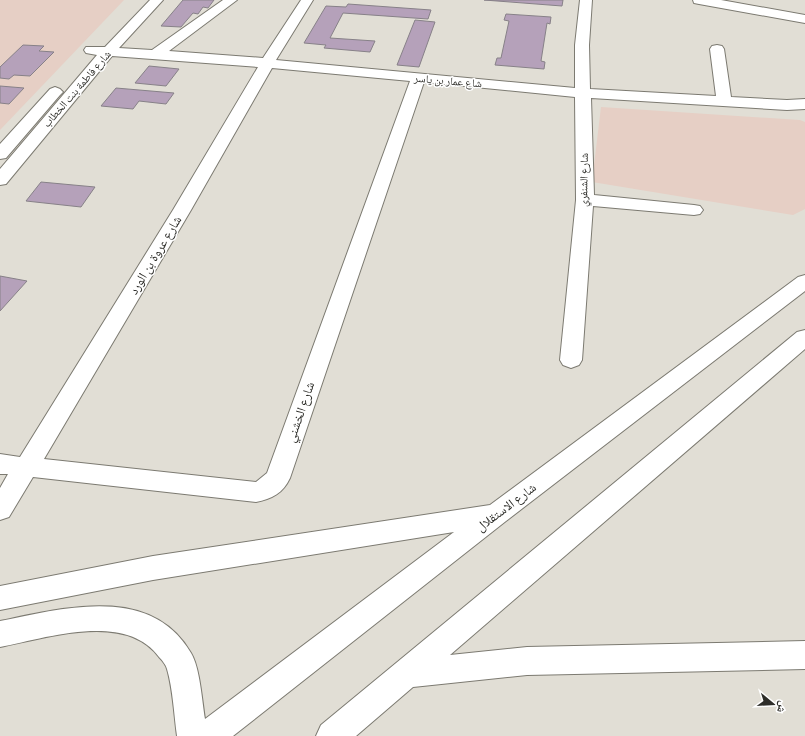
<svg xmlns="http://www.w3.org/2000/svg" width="805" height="736" font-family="Bitter,'Noto Naskh Arabic',serif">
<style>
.commercial{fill:#e6cfc5}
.building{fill:#b5a1ba;stroke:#878188}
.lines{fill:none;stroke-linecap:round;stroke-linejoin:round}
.street-casing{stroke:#7c7a71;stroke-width:2}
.highway-casing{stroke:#7c7a71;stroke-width:2}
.street{fill:#fff;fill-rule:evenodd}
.highway{fill:#fff;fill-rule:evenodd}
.labels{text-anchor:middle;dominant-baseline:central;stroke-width:3;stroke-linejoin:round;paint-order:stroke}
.far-street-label{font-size:11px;fill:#2d2d29;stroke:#fff}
.street-label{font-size:13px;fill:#2d2d29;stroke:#fff}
</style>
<rect width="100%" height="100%" fill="#e1ded5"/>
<g class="commercial">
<path d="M0,0H124L0,130Z"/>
<path d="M601,107L800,120L805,122V209L793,215L592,182Z"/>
</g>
<g class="building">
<path d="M183,0H214L208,8L203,7L198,14L193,13L181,27L161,26Z"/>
<path d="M484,0H563L562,6Z"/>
<path d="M348,4L431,10L428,19L343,13L330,38L375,41L370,52L324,48L326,45L304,43L326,6L346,7Z"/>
<path d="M506,14L551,17L550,24L547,23L541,61L545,62L544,69L495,65L497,58H501L509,21L504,20Z"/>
<path d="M415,20L435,22L419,67L397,65Z"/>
<path d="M23,45L44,46L39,51L54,52L30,76L14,75L9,79L0,78V67Z"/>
<path d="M149,66L179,69L166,86L135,83Z"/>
<path d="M0,86L24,88L9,104L0,103Z"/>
<path d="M116,88L174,93L166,104L139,101L133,109L101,106Z"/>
<path d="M41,182L95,187L81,207L26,201Z"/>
<path d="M0,276L27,281L0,311Z"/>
</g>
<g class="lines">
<defs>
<g id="street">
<path d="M150,0H163L119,48L152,50L223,0H237L169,51L263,58L301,0H313L276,60L575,88V45L580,0H592L589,45L590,89L716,96L710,49L712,46L717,45L722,46L724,49L731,97L787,100L805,99V109L787,110L591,98L594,195L694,205L700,206L703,210L700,214L694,215L593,206L582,360L579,365L571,368L563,365L560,360L576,200L575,97L424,82L290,478C283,493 272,499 256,502L33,477L9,517L0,520V488L8,474H0V454L20,457L173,210L258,67L112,56L6,184L0,185V169L97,55L86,53L84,50L86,47H105ZM272,68L410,81L267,473L256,482L44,459L191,210Z"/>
<path d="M693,0H721L805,15V23L699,4L694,3Z"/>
<path d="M55,87L60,89L63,92L60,95L6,158L0,159V144L50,89Z"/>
</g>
<g id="highway">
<path d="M805,275V291L506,521L233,736H177C174,715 173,689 167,669C166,665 162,660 159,657C126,611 46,638 0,647V621C64,608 151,584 191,653C200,668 202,701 205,719L454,532L153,580L0,610V586L153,556L490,505L798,277Z"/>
<path d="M805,330V349L450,655L527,647L805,641V669L527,675L413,687L356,736H316L321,725L797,332Z"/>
</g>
</defs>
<use href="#street" class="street-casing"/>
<use href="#highway" class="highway-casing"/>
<use href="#street" class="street"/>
<use href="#highway" class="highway"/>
</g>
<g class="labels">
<g class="far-street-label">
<text transform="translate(448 81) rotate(5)">شاع عمار بن ياسر</text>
<text transform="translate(77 89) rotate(-49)">شارع فاطمة بنت الخطاب</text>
<text transform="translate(584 180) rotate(-89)">شارع الشنفري</text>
</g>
<g class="street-label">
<text transform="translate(155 255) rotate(-59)">شارع عروة بن الورد</text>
<text transform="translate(300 412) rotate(-71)">شارع الخشني</text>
<text transform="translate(506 507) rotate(-37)">شارع الاستقلال</text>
</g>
</g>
<g transform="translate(773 704) rotate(108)" stroke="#ffffff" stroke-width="3" paint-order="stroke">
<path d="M0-3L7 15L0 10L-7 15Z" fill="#2d2d29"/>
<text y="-6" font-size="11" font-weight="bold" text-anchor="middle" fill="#2d2d29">ش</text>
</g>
</svg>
